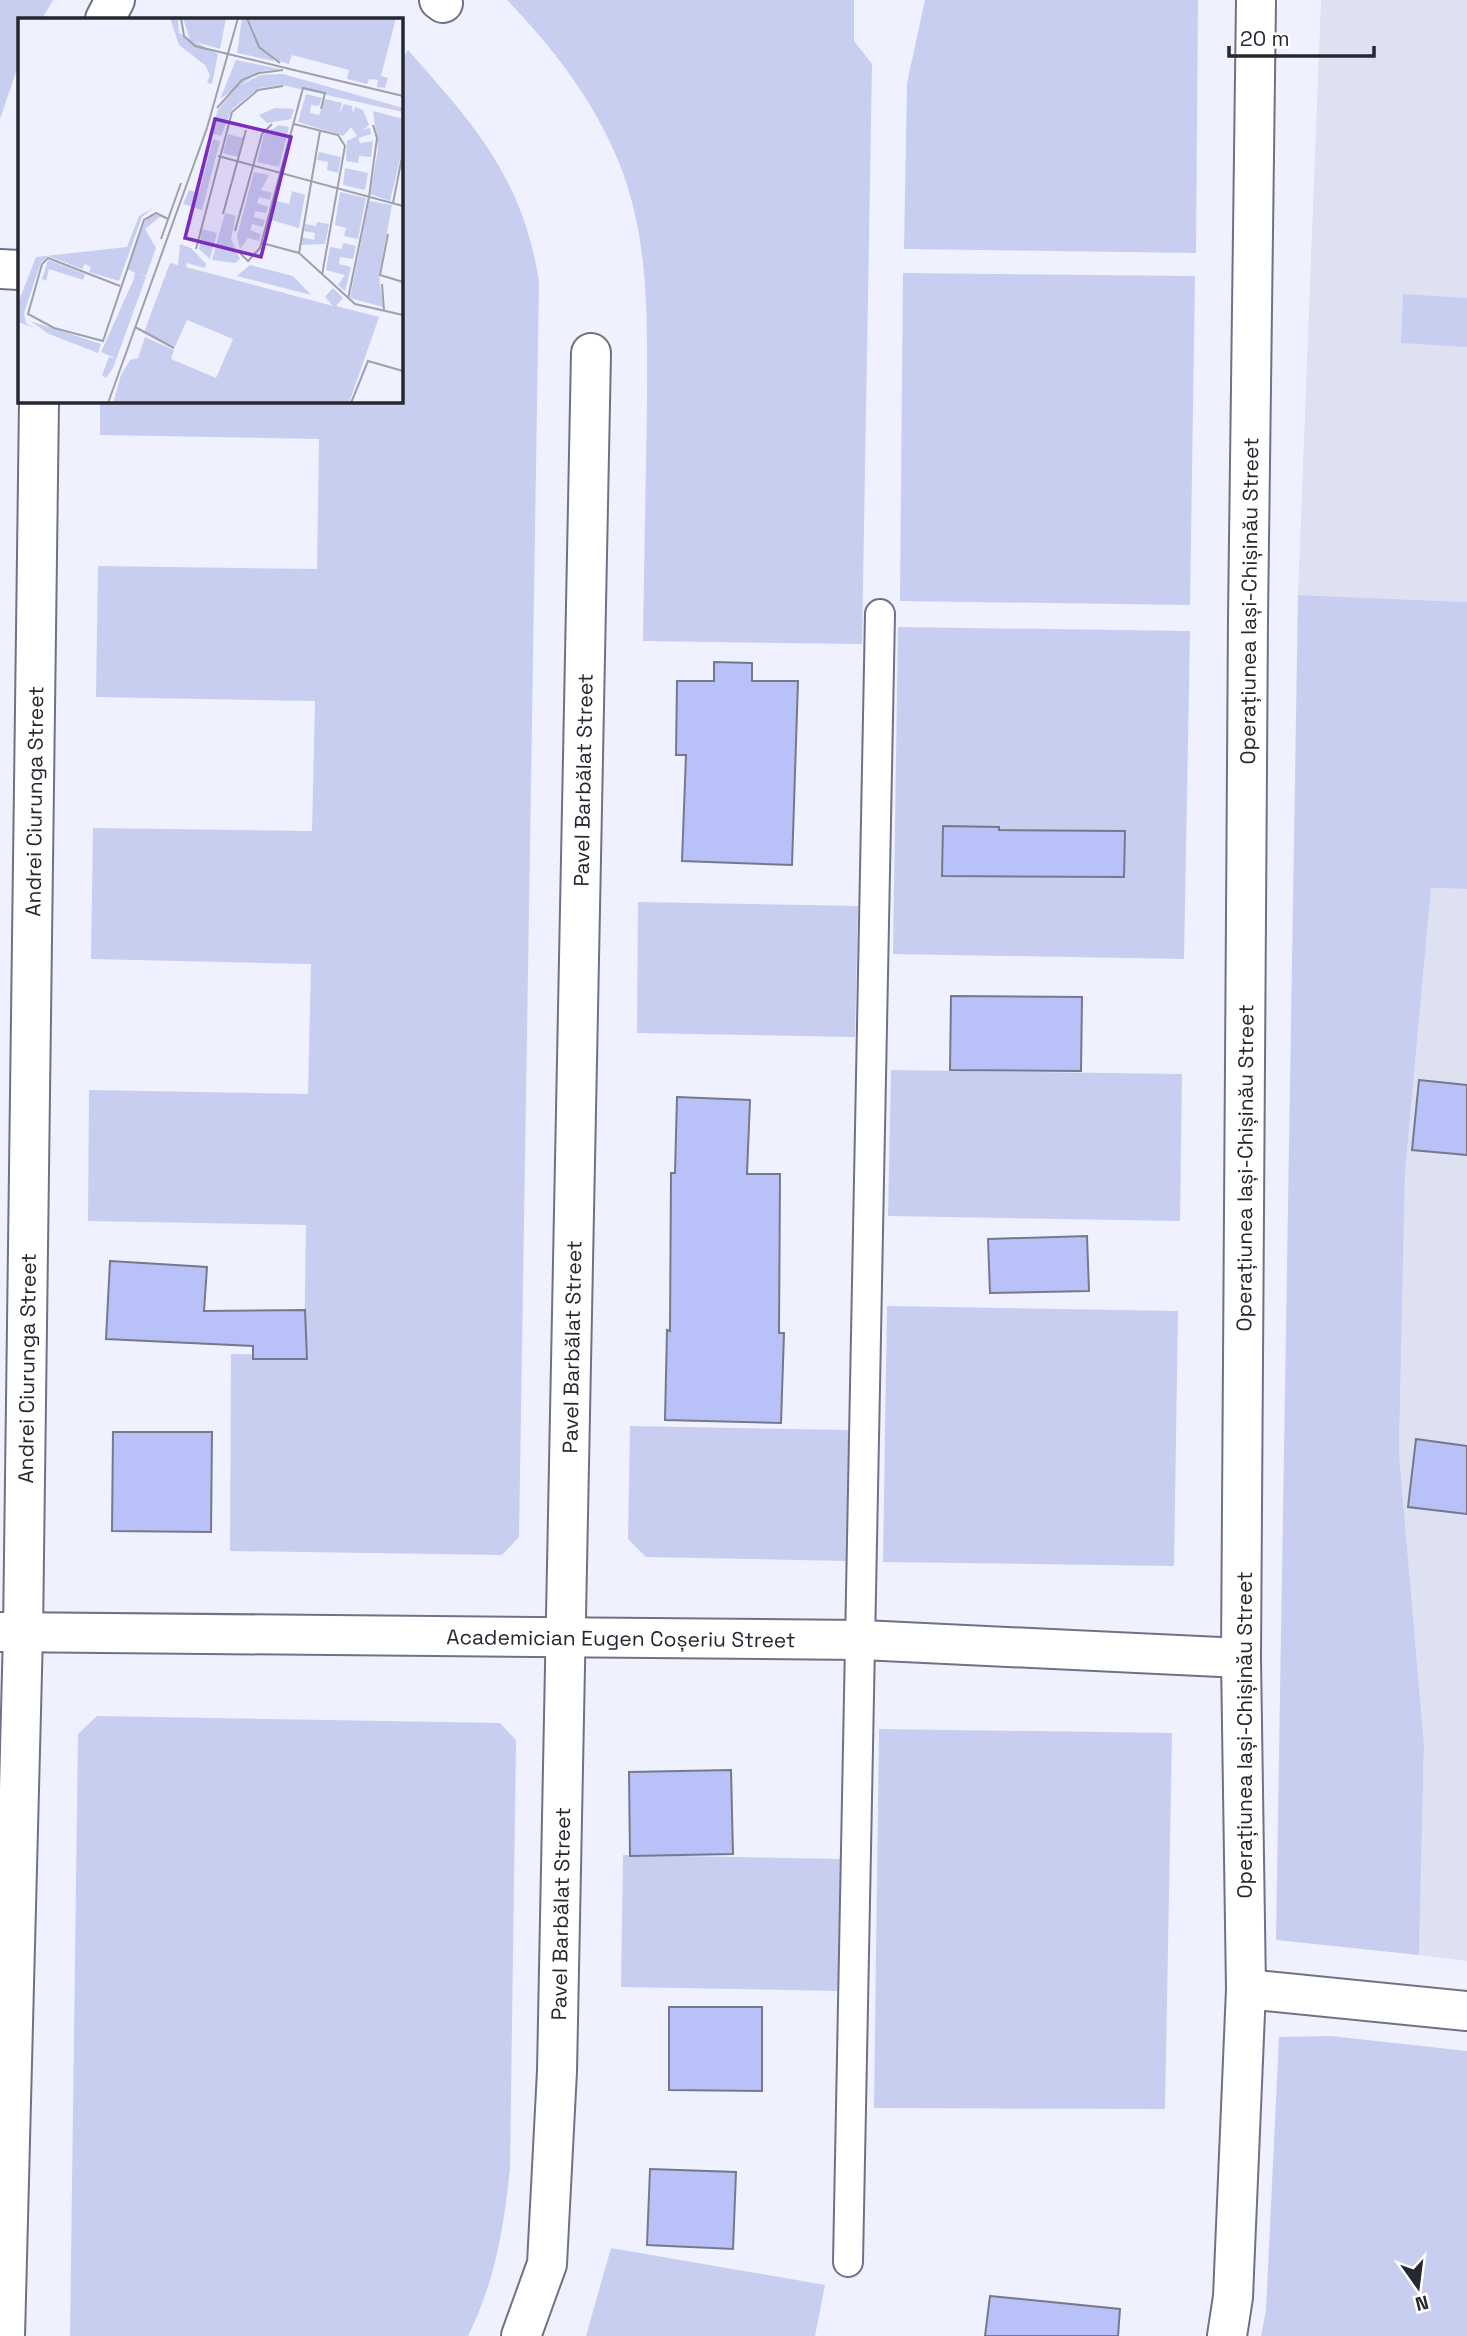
<svg xmlns="http://www.w3.org/2000/svg" width="1467" height="2336" font-family="'Space Grotesk',sans-serif">
<style>
.built{fill:#dee1f2}
.green{fill:#c8ceef}
.building{fill:#b9c2f8;stroke:#76798c;stroke-width:2}
.lines{fill:none;stroke-linecap:round;stroke-linejoin:round}
.service-casing{stroke:#6f7284;stroke-width:32}
.minor-casing{stroke:#6f7284;stroke-width:42}
.service{stroke:#fff;stroke-width:28}
.minor{stroke:#fff;stroke-width:38}
.labels{text-anchor:middle;dominant-baseline:central;stroke-width:5;stroke-linejoin:round;paint-order:stroke}
.street-label{font-size:21px;fill:#26272f;stroke:#fff}
.inset-road{fill:none;stroke:#9fa0ab;stroke-width:2}
.view{fill:#7b2cbf;fill-opacity:0.15;stroke:#7b2cbf;stroke-width:3.5}
.inset-edge{fill:none;stroke:#26272f;stroke-width:3.5}
</style>
<rect width="100%" height="100%" fill="#eff1fe"/>
<g class="built">
<path d="M1321,0H1467V602L1298,595Z"/>
<path d="M1431,888L1467,889V1961L1419,1955L1424,1745L1399,1453L1405,1173Z"/>
</g>
<g class="green">
<path d="M0,0H53L42,19H19V63L0,119Z"/>
<path d="M507,0H854V41L872,64L862,644L643,641C644,561 646,481 647,401C647,319 650,238 618,160C592,98 553,48 507,0Z"/>
<path d="M925,0H1198L1196,253L904,249L907,83Z"/>
<path d="M408,50C475,126 522,177 539,281L519,1537L502,1555L230,1551L231,1354L304,1355L306,1225L88,1221L89,1090L308,1094L311,964L91,959L93,828L312,831L315,701L96,697L98,566L317,569L319,439L100,435V401H401V60Z"/>
<path d="M903,273L1195,276L1190,605L900,601Z"/>
<path d="M1403,294L1467,298V347L1401,343Z"/>
<path d="M1298,595L1467,602V889L1431,888L1405,1173L1399,1453L1424,1745L1419,1955L1276,1940Z"/>
<path d="M898,627L1190,631L1184,959L893,954Z"/>
<path d="M638,902L858,906L855,1037L637,1033Z"/>
<path d="M891,1070L1182,1074L1180,1221L888,1216Z"/>
<path d="M887,1306L1178,1311L1174,1566L883,1562Z"/>
<path d="M630,1426L849,1430L846,1561L646,1557L628,1539Z"/>
<path d="M97,1716L500,1723L516,1740L510,2168C504,2227 495,2282 468,2336H70L78,1734Z"/>
<path d="M879,1729L1172,1733L1165,2109L874,2108Z"/>
<path d="M623,1855L842,1859L839,1991L621,1987Z"/>
<path d="M1331,2036L1467,2051V2336H1261L1266,2310L1279,2037Z"/>
<path d="M611,2248L825,2285L815,2336H586Z"/>
</g>
<g class="building">
<path d="M714,662L752,663V681H798L792,865L682,861L686,755H676L677,681H714Z"/>
<path d="M943,826L999,827V830L1125,831L1124,877L942,876Z"/>
<path d="M951,996L1082,997L1081,1071L950,1070Z"/>
<path d="M1419,1080L1467,1085V1155L1412,1150Z"/>
<path d="M677,1097L750,1100L747,1174H780L779,1333H784L781,1423L665,1420L667,1330L670,1331L671,1173H675Z"/>
<path d="M1087,1236L1089,1291L990,1293L988,1239Z"/>
<path d="M110,1261L207,1267L204,1311L305,1310L307,1359H253V1346L106,1339Z"/>
<path d="M113,1432H212L211,1532L112,1531Z"/>
<path d="M1416,1439L1467,1446V1514L1408,1507Z"/>
<path d="M731,1770L733,1854L630,1856L629,1772Z"/>
<path d="M669,2007H762V2091L669,2090Z"/>
<path d="M650,2169L736,2172L733,2249L647,2245Z"/>
<path d="M990,2296L1120,2309L1118,2336H985Z"/>
</g>
<g class="lines">
<defs>
<path id="service" d="M848,2262L880,614"/>
<g id="minor">
<path d="M439,0L443,3"/>
<path d="M105,19L115,0"/>
<path d="M0,269L19,270"/>
<path id="s1" d="M0,1632L862,1640L1241,1658"/>
<path d="M1246,1989L1467,2011"/>
<path id="s2" d="M5,2336L23,1633L39,401"/>
<path id="s3" d="M521,2336L547,2264L557,2071L591,353"/>
<path id="s4" d="M1227,2336L1233,2297L1246,1989L1241,1658L1248,618L1256,0"/>
</g>
</defs>
<use href="#service" class="service-casing"/>
<use href="#minor" class="minor-casing"/>
<use href="#service" class="service"/>
<use href="#minor" class="minor"/>
</g>
<g class="labels">
<g class="street-label">
<text stroke="none"><textPath href="#s4" startOffset="1736">Operațiunea Iași-Chișinău Street</textPath></text>
<text stroke="none"><textPath href="#s3" startOffset="1561">Pavel Barbălat Street</textPath></text>
<text stroke="none"><textPath href="#s2" startOffset="1535">Andrei Ciurunga Street</textPath></text>
<text stroke="none"><textPath href="#s4" startOffset="1169">Operațiunea Iași-Chișinău Street</textPath></text>
<text stroke="none"><textPath href="#s3" startOffset="994">Pavel Barbălat Street</textPath></text>
<text stroke="none"><textPath href="#s2" startOffset="968">Andrei Ciurunga Street</textPath></text>
<text stroke="none"><textPath href="#s1" startOffset="621">Academician Eugen Coșeriu Street</textPath></text>
<text transform="translate(1244 1735) rotate(-90)">Operațiunea Iași-Chișinău Street</text>
<text stroke="none"><textPath href="#s3" startOffset="427">Pavel Barbălat Street</textPath></text>
</g>
</g>
<g transform="translate(18 18)">
<rect width="385" height="385" fill="#eff1fe"/>
<path d="M152,0H160L161,15L200,36L194,66L189,65L192,57L187,47L161,27ZM165,0H208L202,31L172,22ZM224,0H227L256,43L219,35ZM230,0H378L363,58L370,60L367,70L359,69L360,62L351,61L349,66L329,61L331,52L274,37L271,46L261,43L246,33ZM218,42L262,51L243,53L202,81ZM265,56L385,90V94L264,67L241,70L214,91L203,118L192,115L200,92L219,69L242,57ZM288,76L304,80L301,88L293,87L292,95L301,97L307,81L324,85L321,96L326,86L334,88L335,96L337,89L345,92L351,107L345,112L352,110L353,116L340,120L342,125L355,123L353,139L341,138L340,145L328,143L329,123L339,118L333,109L325,118L280,104ZM257,90L276,91L273,101L249,105L241,97ZM355,93L385,101V129L372,183L352,176L360,131ZM261,107L271,109L261,149L239,144L246,116ZM210,116L225,120L220,139L205,135ZM195,121L202,123L184,192L165,186L171,172L181,175ZM301,134L323,139L320,155L309,152L310,144L299,142ZM327,150L350,155L347,172L325,167ZM236,154L251,157L243,172L254,175L252,182L241,179L239,185L250,189L248,195L237,193L236,199L247,202L245,209L234,206L232,212L243,216L241,223L230,220L222,231L219,218ZM274,173L287,177L281,210L253,202L258,183L271,186ZM322,174L348,180L340,221L326,218L328,210L317,207ZM351,183L374,187L361,257L365,289L332,280ZM135,190L124,199L101,263L71,254L73,249L67,246L64,251L30,238L23,244L6,295L8,305L17,310L0,304V285L18,239L109,229L121,198ZM207,195L218,198L213,221L222,241L217,245L194,242ZM134,196L143,198L127,211L138,230L128,258L121,255L128,259L95,350L88,360L84,357L91,339L97,340L83,334L115,263L117,255L109,251L127,203ZM299,204L311,206L307,226L283,227L284,219L296,222L297,215L286,213L287,206L298,208ZM184,211L199,215L192,241L181,231ZM325,225L338,228L335,241L322,239L321,246L333,249L327,273L320,267L327,257L308,252L312,229L324,231ZM162,226L173,230L188,246L187,250L169,245L168,249L315,288L307,279L315,270L325,280L318,288L361,299L331,385H95L103,357L112,342L120,340L127,319L156,332L153,341L198,360L215,321L169,302L157,329L126,314L152,245L160,247ZM30,242L67,256L65,262L31,251L28,263L24,261ZM232,247L275,258L293,277L219,258ZM12,303L83,326L80,335L31,316Z" fill="#c8ceef"/>
<path class="inset-road" d="M163,0L166,18L177,28L280,53M229,0L241,29L262,45M280,53L385,78M199,90L224,62L241,55L265,52M276,106L320,117L327,128L304,257M302,113L281,235L337,286L385,297M200,138L385,188M375,185L385,134M205,196L228,112M217,213L244,116L254,106M370,216L362,257L385,264M143,221L163,165M244,225L281,235M178,231L214,94L240,72L265,68M220,233L230,243L242,230L285,70L307,75L303,91M364,266L366,292M102,268L30,240L24,246L10,296L36,310L85,323L126,202L138,195L150,201M330,281L351,179L359,120L355,107M117,309L156,330M90,385L189,110L220,0M333,385L350,343L385,353"/>
<path class="view" d="M197,101L273,119L243,239L167,220Z"/>
<rect width="385" height="385" class="inset-edge"/>
</g>
<g transform="translate(1418 2287) rotate(166)" stroke="#ffffff" stroke-width="5" paint-order="stroke">
<path d="M0-5L12 26L0 18L-12 26Z" fill="#26272f"/>
<text y="-10" font-size="19" font-weight="bold" text-anchor="middle" fill="#26272f">N</text>
</g>
<path d="M1229 46v10h145v-10" fill="none" stroke="#26272f" stroke-width="3.5"/>
<text x="1240" y="46" font-size="21" fill="#26272f" stroke="#ffffff" stroke-width="5" paint-order="stroke">20 m</text>
</svg>
